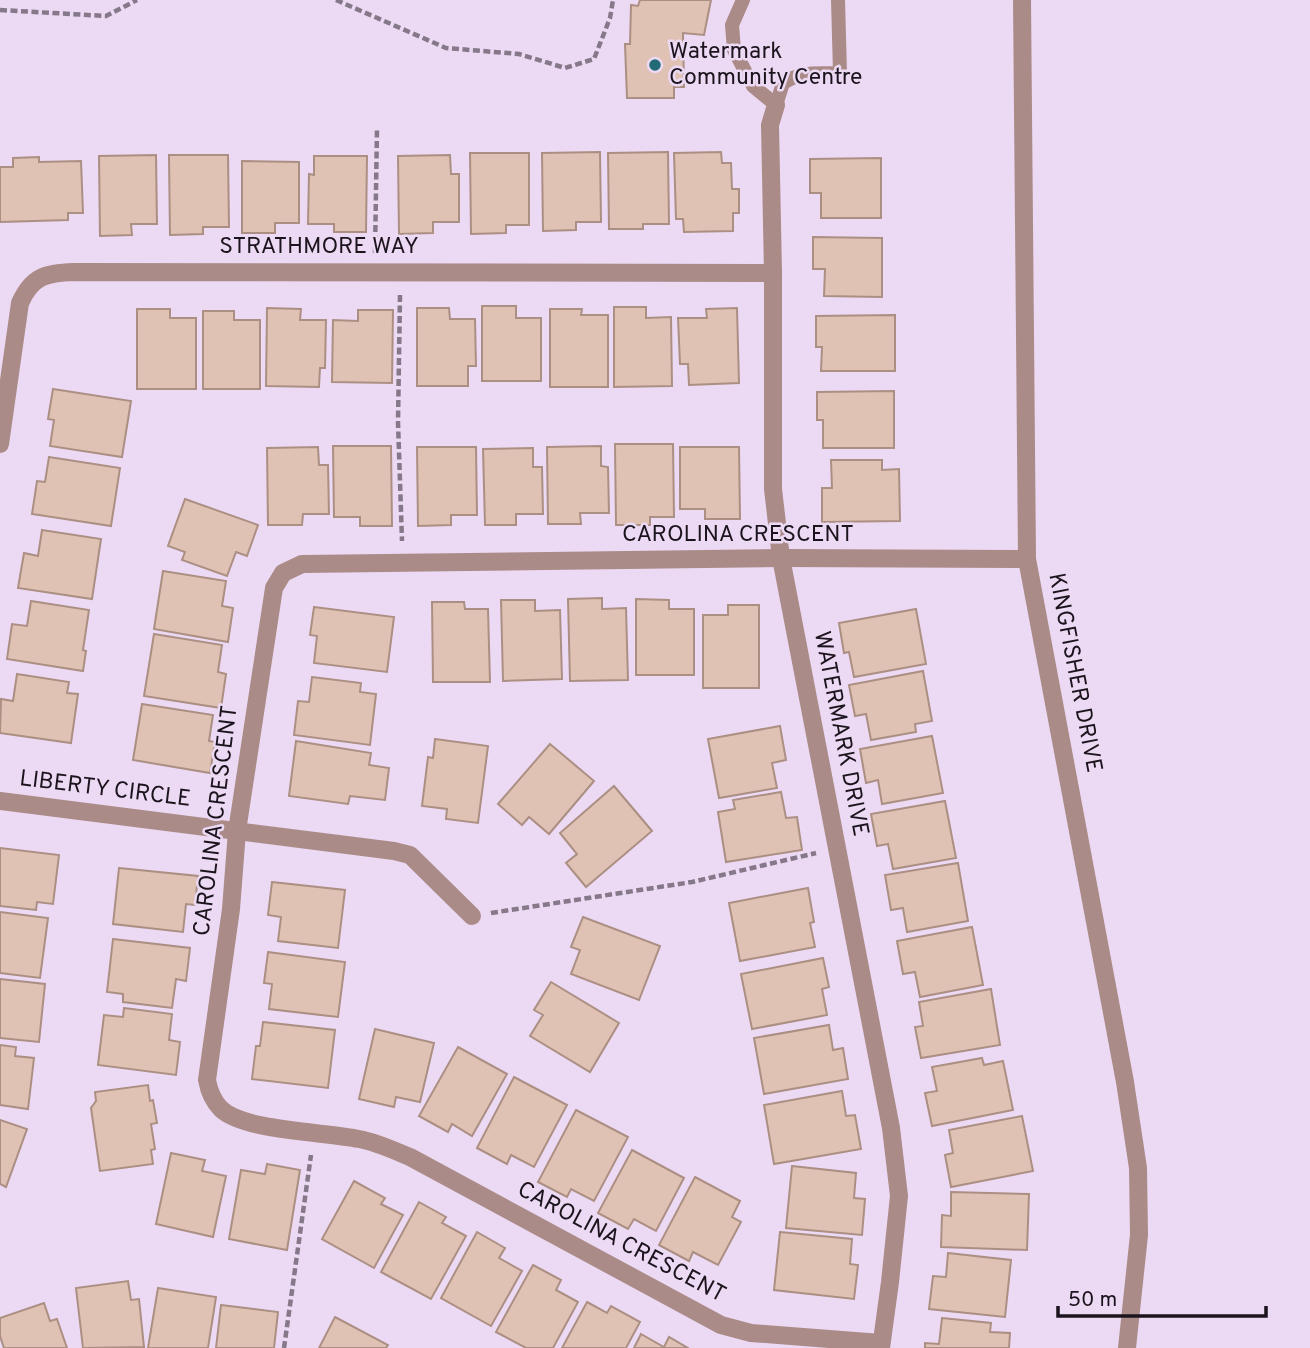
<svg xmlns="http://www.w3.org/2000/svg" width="1310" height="1348" font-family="Overpass,sans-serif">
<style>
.building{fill:#e0c2b5;stroke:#ac8f83;stroke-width:2}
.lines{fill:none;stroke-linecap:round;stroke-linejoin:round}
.path{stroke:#847889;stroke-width:4.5;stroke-dasharray:7 3.5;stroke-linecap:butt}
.lane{stroke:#aa8b88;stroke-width:14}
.street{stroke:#aa8b88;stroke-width:18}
.poi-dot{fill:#226a76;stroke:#ecdaf4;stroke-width:2.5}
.labels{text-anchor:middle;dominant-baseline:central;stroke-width:5;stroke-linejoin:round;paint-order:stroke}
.poi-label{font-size:23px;fill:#1b141d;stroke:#ecdaf4;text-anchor:start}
.street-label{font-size:23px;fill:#1b141d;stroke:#ecdaf4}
</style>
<rect width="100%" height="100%" fill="#ecdaf4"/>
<g class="building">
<path d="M640,0H711L704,35L683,33L684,87H674V98H627L625,44H630L631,5L638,6Z"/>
<path d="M600,152L601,222H576V230L543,231L542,153Z"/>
<path d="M668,152L669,224H643V229H609L608,153Z"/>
<path d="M721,152L722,163H731L732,189H739V213H733V231L684,232L683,219H676L674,153Z"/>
<path d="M470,153H529V225H506V233L471,234Z"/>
<path d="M156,155L157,224H131L132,235L100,236L99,156Z"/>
<path d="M169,155H228L229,227H203V234L170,235Z"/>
<path d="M450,155L451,174H459V222H433V233L399,234L398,156Z"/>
<path d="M314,156H367L366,232H334V224H308L309,174L314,175Z"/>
<path d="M39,157V162L81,161L83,213H68V220L0,222V167H13V158Z"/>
<path d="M881,158V218H821V193H810V159Z"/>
<path d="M242,161L299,162V223H275V233H242Z"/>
<path d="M813,237L882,238V297L824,296L825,269H813Z"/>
<path d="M482,306H516V318H541V381H482Z"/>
<path d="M614,307H646V318L671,317L672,386L614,387Z"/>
<path d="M267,308L301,309L300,320H326L325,368H320L319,387L266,386Z"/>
<path d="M417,308H449L450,319H475L476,366H468V386H417Z"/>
<path d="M737,308L739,383L689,385L688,364H680L678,318H707L706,309Z"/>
<path d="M137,309H170V318H196V389H137Z"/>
<path d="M550,309H582L581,315H608V387H550Z"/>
<path d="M358,310H393L392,383L332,382L333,320L358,321Z"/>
<path d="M203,311H234V320H260V389H203Z"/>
<path d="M895,315V371H821L822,347H816V316Z"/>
<path d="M53,389L131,401L122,457L50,446L54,420L48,419Z"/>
<path d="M894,391V448H823V420H817V392Z"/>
<path d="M615,444H673L674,517H650V525H616Z"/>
<path d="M333,446H391L392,526H360V517H334Z"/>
<path d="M601,446V466L608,467L609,513H580L581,524H548L547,447Z"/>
<path d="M318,447L319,465H328L329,514H303L302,525H268L267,448Z"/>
<path d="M417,447H476L477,515H451V525L418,526Z"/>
<path d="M680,447H739L740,519H705V509H680Z"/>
<path d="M533,448V467H542L543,514H516V525H485L483,449Z"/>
<path d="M49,457L120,468L111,526L32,514L37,481L45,482Z"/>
<path d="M831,460H882V470L899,469L900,521L822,522V488H832Z"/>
<path d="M185,499L258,525L247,556L236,552L227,576L182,560L185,552L168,546Z"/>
<path d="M42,530L101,539L92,599L18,588L24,553L38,556Z"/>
<path d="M163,571L226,581L222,606L233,608L228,642L154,629Z"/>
<path d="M602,598V609L626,608L628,680L570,681L568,599Z"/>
<path d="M636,599L669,600V609H694V675H636Z"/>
<path d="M501,600H535V611L560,610L562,679L503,681Z"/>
<path d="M31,601L89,610L83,650L86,651L83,671L7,659L12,624L27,626Z"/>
<path d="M432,602H464L465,609H488L490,682H433Z"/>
<path d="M728,605H759V688H703V615H728Z"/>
<path d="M314,607L394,617L387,672L314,663L317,636L310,635Z"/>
<path d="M916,609L926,664L854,677L849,652L844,653L839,623Z"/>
<path d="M154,634L222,645L218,672L226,674L221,708L144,696Z"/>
<path d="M923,671L932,721L915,724L916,732L871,740L866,714L855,716L849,685Z"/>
<path d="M17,674L69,682L67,693L78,694L71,743L0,733L1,699L13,701Z"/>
<path d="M312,677L361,683L360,692L376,694L370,745L294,735L298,701L309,702Z"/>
<path d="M142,704L213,715L209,741L215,742L210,773L133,760Z"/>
<path d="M780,726L786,760L772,763L777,788L719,798L708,739Z"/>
<path d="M932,736L943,793L882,804L878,780L866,783L860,749Z"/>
<path d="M435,739L488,746L478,823L446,819L447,809L422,806L428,757L433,758Z"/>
<path d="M296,741L371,753L369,765L389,768L385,800L350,796L348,804L289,796Z"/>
<path d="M550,744L594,781L549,834L529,817L522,825L498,804Z"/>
<path d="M614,786L652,831L586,887L566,863L577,854L560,833Z"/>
<path d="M781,792L786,818L797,817L802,850L726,862L718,812L735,809L733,800Z"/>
<path d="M945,801L956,858L893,869L888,844L877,846L871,814Z"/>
<path d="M0,848L59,855L53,904L37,902L36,910L0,906Z"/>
<path d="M958,863L968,921L907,932L903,908L891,910L885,875Z"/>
<path d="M119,868L198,876L195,905L186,904L183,932L113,924Z"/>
<path d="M272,882L345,890L338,948L278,941L281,917L268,915Z"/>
<path d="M808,888L814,922L810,923L815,947L740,961L729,903Z"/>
<path d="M0,912L48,918L40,978L0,973Z"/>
<path d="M583,917L660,946L639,1000L571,974L580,950L571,947Z"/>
<path d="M972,927L983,985L920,997L915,972L903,974L897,941Z"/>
<path d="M113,939L190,948L186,981L176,979L172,1008L123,1002V994L107,992Z"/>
<path d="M268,952L345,962L338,1017L269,1009L272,984L264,983Z"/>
<path d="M823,958L829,987L822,989L827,1015L752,1029L741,974Z"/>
<path d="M0,979L45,984L39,1042L0,1038Z"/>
<path d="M551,982L619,1023L590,1072L530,1036L543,1015L534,1010Z"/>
<path d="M991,989L1000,1045L921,1058L915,1027L923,1026L919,1002Z"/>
<path d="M124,1008L172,1014L169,1040L180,1042L176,1075L98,1065L104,1015L123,1017Z"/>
<path d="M263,1022L335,1030L328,1088L252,1079L256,1046H260Z"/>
<path d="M829,1025L833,1050L843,1048L848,1079L764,1094L754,1038Z"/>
<path d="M375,1029L434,1043L420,1102L396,1097L394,1107L359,1099Z"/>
<path d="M0,1045L16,1047L15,1056L34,1058L28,1109L0,1105Z"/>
<path d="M458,1047L507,1074L472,1136L452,1124L448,1132L419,1116Z"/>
<path d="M982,1058L984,1065L1003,1061L1013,1110L932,1126L925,1093L937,1091L932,1067Z"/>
<path d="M514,1077L567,1105L534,1167L511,1155L507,1164L477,1148Z"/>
<path d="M148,1085L150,1101L153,1100L157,1123L151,1124L155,1149L151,1150L153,1164L100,1171L91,1108L96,1101L95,1092Z"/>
<path d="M842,1091L846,1116L855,1115L861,1149L774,1164L764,1105Z"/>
<path d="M576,1110L628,1137L594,1201L571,1189L567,1197L538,1182Z"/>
<path d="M1022,1116L1033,1171L951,1187L945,1155L953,1153L949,1130Z"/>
<path d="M0,1120L27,1129L6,1187L0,1184Z"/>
<path d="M632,1150L684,1178L656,1231L634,1219L628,1229L598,1213Z"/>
<path d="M171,1153L205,1160L202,1171L226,1176L213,1237L156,1224Z"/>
<path d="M267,1164L300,1170L287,1250L229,1239L241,1170L265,1174Z"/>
<path d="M792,1166L856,1173L854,1198L865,1199L862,1235L786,1228Z"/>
<path d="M695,1177L740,1201L732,1217L741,1222L718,1265L693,1252L689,1261L659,1245Z"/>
<path d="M354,1181L385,1198L381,1204L403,1215L374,1268L322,1239Z"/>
<path d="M951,1192L1029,1194L1027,1250L941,1247L942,1215L951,1216Z"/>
<path d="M419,1202L446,1217L442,1223L466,1236L431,1299L381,1272Z"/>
<path d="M477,1232L505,1248L499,1258L522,1271L491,1326L441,1298Z"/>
<path d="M780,1232L852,1239L850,1264L858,1265L854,1299L774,1290Z"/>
<path d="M948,1253L1011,1260L1005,1317L929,1309L933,1276L946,1277Z"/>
<path d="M533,1265L561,1280L556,1290L578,1302L553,1348H526L496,1332Z"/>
<path d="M128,1281L131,1300L139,1299L144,1347L83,1348L76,1288Z"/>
<path d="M158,1288L216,1297L208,1348H148Z"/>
<path d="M587,1302L607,1313L611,1306L640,1322L626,1348H562Z"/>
<path d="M44,1303L50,1321L57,1319L67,1348H4L0,1336V1318Z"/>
<path d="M221,1305L278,1312L274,1348H216Z"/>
<path d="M335,1317L388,1345L386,1348H319Z"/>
<path d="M942,1318L991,1323L990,1332L1010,1333L1009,1348H925V1343L939,1344Z"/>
<path d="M641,1334L664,1347L669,1337L688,1348H634Z"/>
</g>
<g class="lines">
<g class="path">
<path d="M336,0L446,48L519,54L565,68L594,59L610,18L613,0"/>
<path d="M0,10L106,16L137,0"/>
<path d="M375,253L377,128"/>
<path d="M400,295L398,422L402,541"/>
<path d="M491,913L692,882L816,853"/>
<path d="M284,1348L311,1155"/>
</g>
<path class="lane" d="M743,0L732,25L734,50L753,86L776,105L783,83C804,70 816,74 840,73L838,0"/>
<g class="street">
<path d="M1022,0L1027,559L1125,1082L1138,1168L1139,1235L1127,1348"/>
<path d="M776,105L770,125L773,273V489L781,558L891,1128L899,1196L890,1282L881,1348"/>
<path d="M0,444L20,303C32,276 46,273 74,272L773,273"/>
<path d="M0,801L394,851L410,855L472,916"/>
<path d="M881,1343L751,1333L721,1325L410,1157C393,1150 376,1142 359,1139C326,1132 244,1131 221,1109C213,1101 209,1091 207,1080L231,909L237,831L274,588L283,573L302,564L781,558L1027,559"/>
</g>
</g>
<circle class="poi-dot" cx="655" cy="65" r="7"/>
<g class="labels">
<g class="poi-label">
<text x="669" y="52">Watermark<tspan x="669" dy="26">Community Centre</tspan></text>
</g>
<g class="street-label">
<text x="319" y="247">STRATHMORE WAY</text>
<text x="738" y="535">CAROLINA CRESCENT</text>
<text transform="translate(1074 673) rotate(79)">KINGFISHER DRIVE</text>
<text transform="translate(840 734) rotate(79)">WATERMARK DRIVE</text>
<text transform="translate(105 790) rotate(7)">LIBERTY CIRCLE</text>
<text transform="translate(217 821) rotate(-83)">CAROLINA CRESCENT</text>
<text transform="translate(621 1243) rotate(28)">CAROLINA CRESCENT</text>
</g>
</g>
<path d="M1058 1306v10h208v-10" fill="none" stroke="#1b141d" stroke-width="3.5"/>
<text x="1068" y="1306" font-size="21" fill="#1b141d" stroke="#ecdaf4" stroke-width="5" paint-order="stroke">50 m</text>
</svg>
